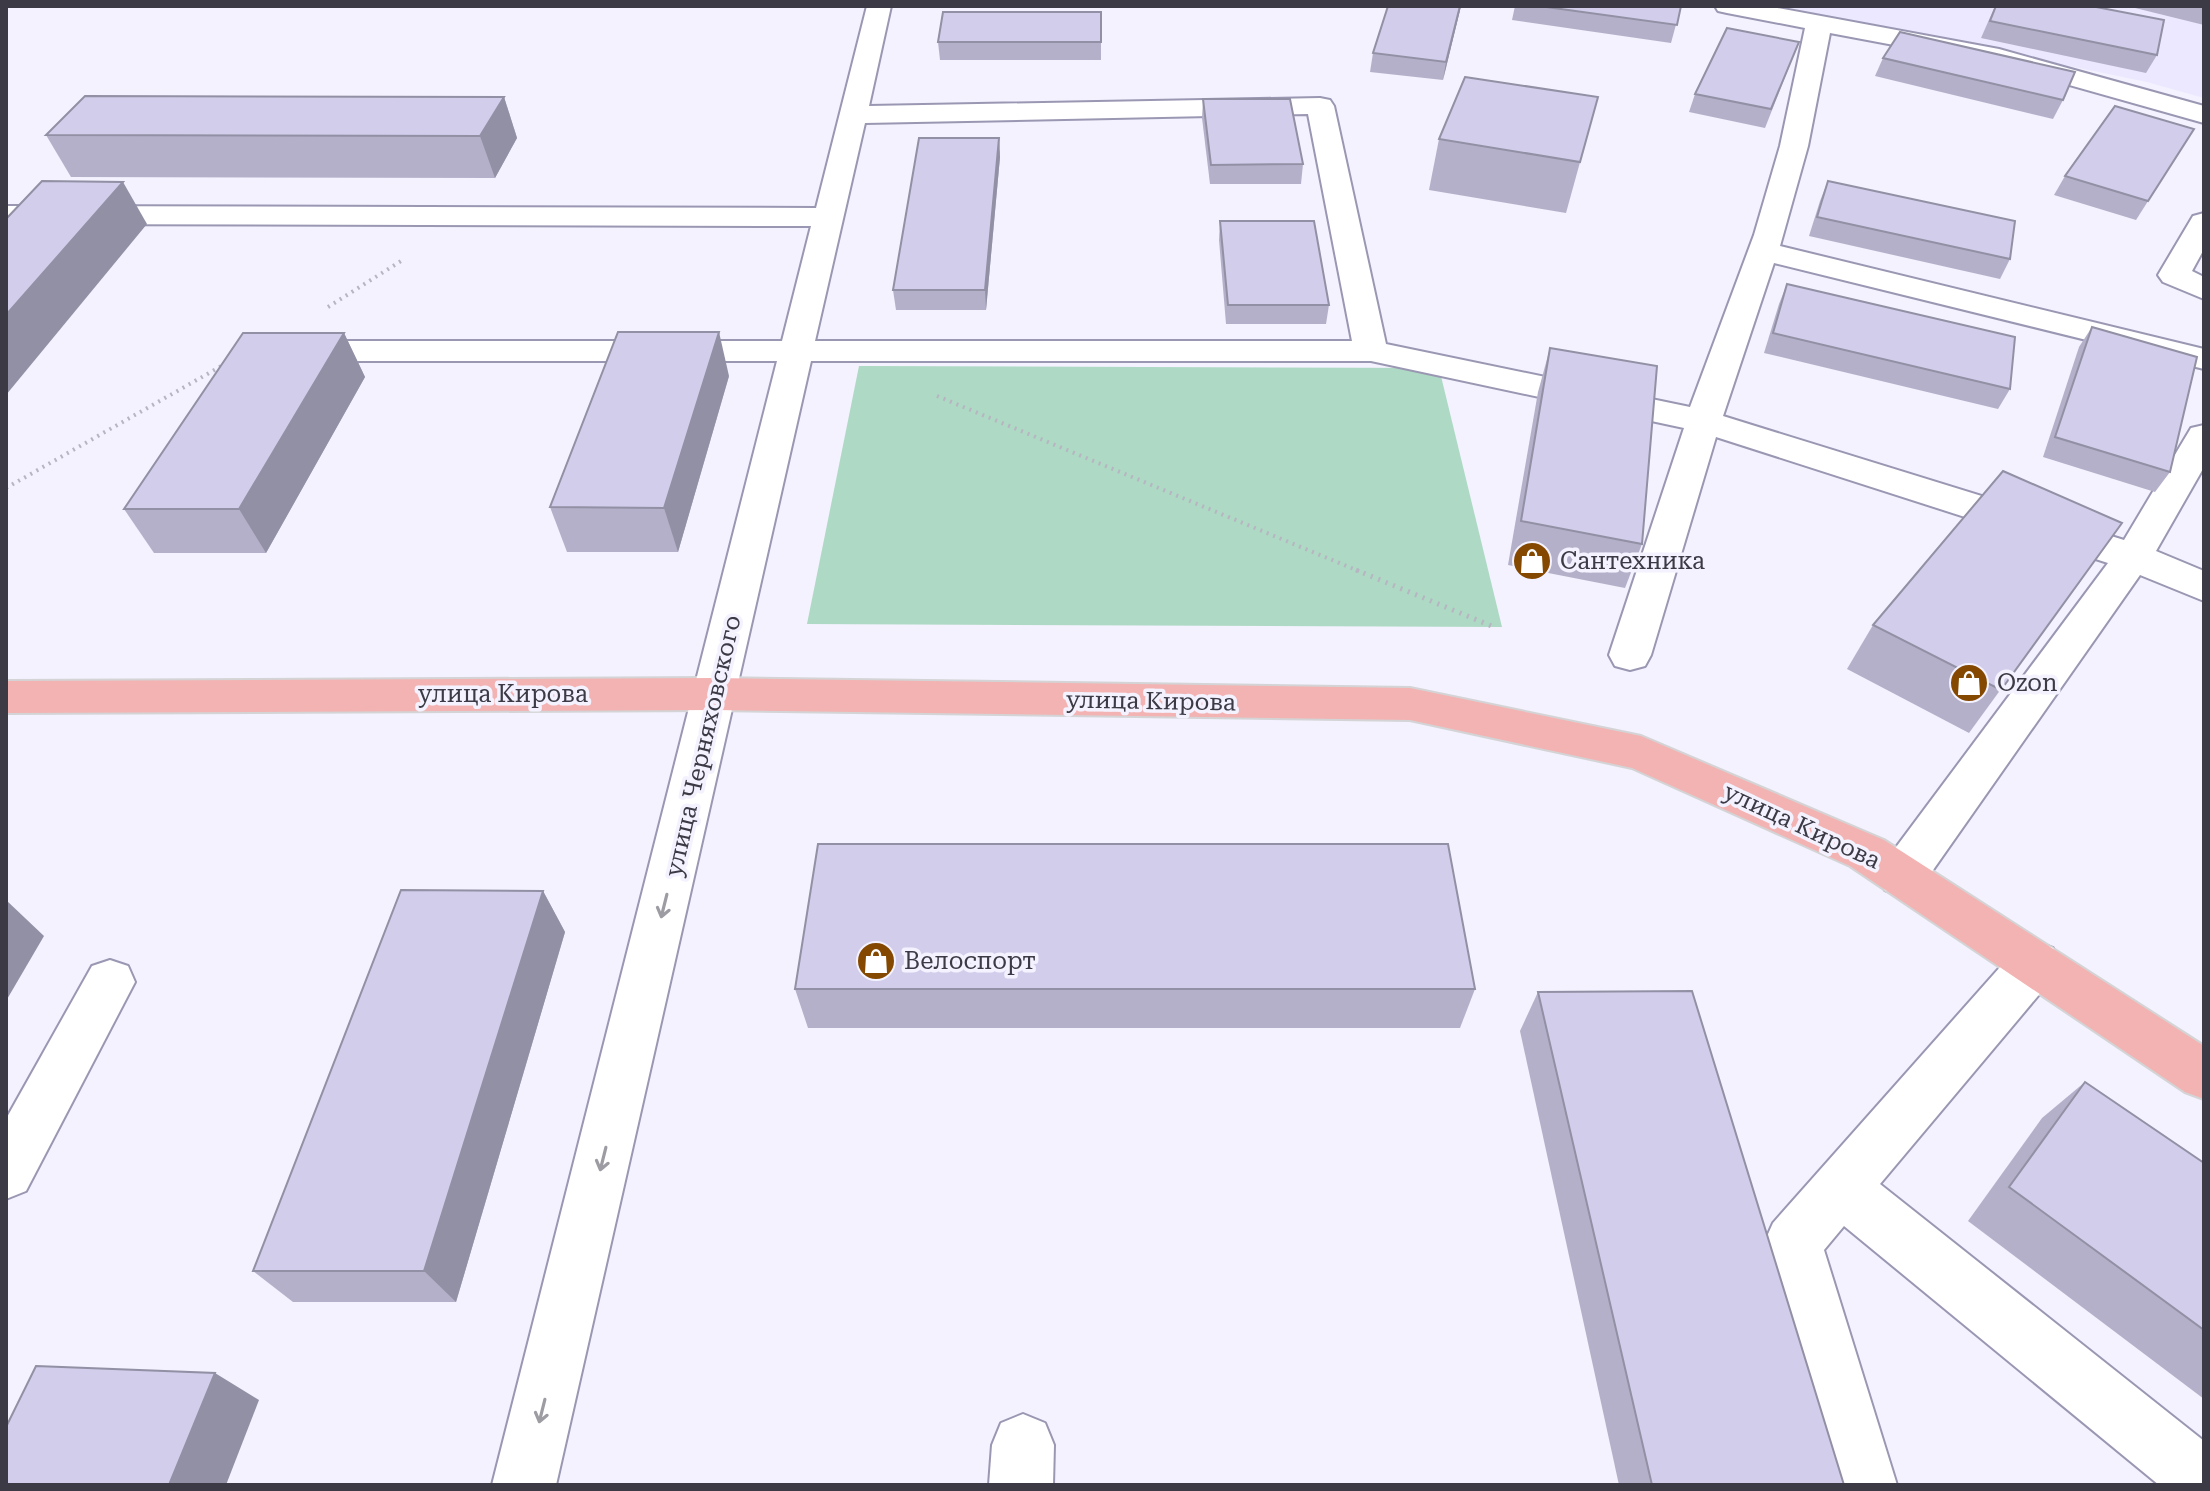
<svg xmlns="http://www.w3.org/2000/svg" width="2210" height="1491" font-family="'Roboto Serif',serif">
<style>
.built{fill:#ebe8ff}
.green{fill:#aed9c4}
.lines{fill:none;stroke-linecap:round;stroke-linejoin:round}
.minor-casing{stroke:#9a97b3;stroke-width:4}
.major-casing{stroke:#d4d4d6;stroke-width:4}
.path-far1{stroke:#b6b5c1;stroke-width:4;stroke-dasharray:2 5;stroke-linecap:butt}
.path{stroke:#b6b5c1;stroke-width:5;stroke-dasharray:2 6;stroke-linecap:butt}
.minor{fill:#fff;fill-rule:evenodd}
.major{fill:#f3b3b2;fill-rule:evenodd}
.wall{fill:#b4b0ca}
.shaded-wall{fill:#9290a4}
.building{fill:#d1cdeb;stroke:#9290a4;stroke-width:2}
.oneway{stroke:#9d9ca2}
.labels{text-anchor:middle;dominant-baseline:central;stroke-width:7;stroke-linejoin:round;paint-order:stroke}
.poi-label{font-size:24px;fill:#3b3a45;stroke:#f3f2fe;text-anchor:start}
.street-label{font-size:24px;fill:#3b3a45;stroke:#f3f2fe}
</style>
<rect width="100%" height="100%" fill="#f3f2fe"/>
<path class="built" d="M1779,6H2204V98L2147,82Z"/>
<path class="green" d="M859,366L1439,368L1502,627L807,624Z"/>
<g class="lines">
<defs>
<g id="minor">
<path d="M867,6H891L869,106L1320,98L1330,100L1334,106L1386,344L1690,407L1754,235L1780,146L1805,28L1727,13L1718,11L1715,6H1767L1999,49L2204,106V123L1995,64L1830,33L1808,146L1780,246L2204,349V369L1774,263L1723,416L2124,540L2191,428L2204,425V467L2156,551L2204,571V601L2140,575L1919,890L1902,896L1885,890L1878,876L1885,862L2108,563L1716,437L1651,655L1645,666L1630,670L1615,666L1609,655L1684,428L1371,361H811L556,1485H492L777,361H292L280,358L275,351L280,344L292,341H782L811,226L6,224V206L816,208ZM1308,114L1352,341H815L865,123Z"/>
<path d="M2204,213V249L2192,271L2204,277V299L2163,282L2158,275L2193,216Z"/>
<path d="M2035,941L2053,948L2060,963L2053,978L1880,1184L2204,1441V1485H2159L1844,1226L1824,1250L1897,1485H1833L1764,1243L1773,1223L2017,948Z"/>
<path d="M110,960L128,966L135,982L26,1191L6,1199V1119L92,966Z"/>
<path d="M1023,1414L1045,1423L1054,1445L1053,1485H989L992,1445L1001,1423Z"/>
</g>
<path id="major" d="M715,678L1410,688L1641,736L1884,840L2204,1046V1099L2185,1092L1850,866L1632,768L1410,720L715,710L6,713V681Z"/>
</defs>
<use href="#minor" class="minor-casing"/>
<use href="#major" class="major-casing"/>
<g class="path-far1">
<path d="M328,307L401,261"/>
<path d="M937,396L1361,572"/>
<path d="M6,488L225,364"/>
</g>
<path class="path" d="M1356,570L1494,627"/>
<use href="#minor" class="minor"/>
<use href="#major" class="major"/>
</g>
<g class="wall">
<path d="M1461,6L1443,80L1370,72L1373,53Z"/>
<path d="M1515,6H1681L1671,43L1512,20Z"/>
<path d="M1995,6H2091L2157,55L2146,73L1981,38Z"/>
<path d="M2127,6H2204V25Z"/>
<path d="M1101,12V60H940L938,42Z"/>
<path d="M1799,42L1765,128L1689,112L1695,94Z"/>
<path d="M1883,58L2063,100L2053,119L1875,76Z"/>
<path d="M504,97L517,138L495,178L71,177L46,135Z"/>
<path d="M1598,97L1566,213L1429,190L1439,139Z"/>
<path d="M1203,99L1303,164L1301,184H1210L1202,118Z"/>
<path d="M2194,129L2136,220L2054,195L2065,176Z"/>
<path d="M999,138L1000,157L986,310H896L893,290Z"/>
<path d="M1828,181L2010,259L2000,279L1809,236L1820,201Z"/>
<path d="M1220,221L1329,305L1326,324H1226L1219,240Z"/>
<path d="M1787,284L2010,389L1998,409L1764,353L1779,304Z"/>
<path d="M2092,327L2170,472L2155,492L2043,457L2079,347Z"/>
<path d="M344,333L365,377L266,553H154L124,509Z"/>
<path d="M1550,348L1642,544L1625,588L1508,565L1538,392Z"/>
<path d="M729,376L678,552H567L550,507Z"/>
<path d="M2122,523L1969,733L1847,669L1873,625Z"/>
<path d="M543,891L565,932L456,1302H293L253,1271Z"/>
<path d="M795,989H1475L1460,1028H808Z"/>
<path d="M1538,992L1844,1485H1619L1520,1031Z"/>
<path d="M2085,1082L2204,1163V1399L1968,1221L2042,1118Z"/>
</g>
<g class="shaded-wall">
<path d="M1460,6H1461L1443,80L1446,62Z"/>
<path d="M504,97L517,138L495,178L480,136Z"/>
<path d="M999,138L1000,157L986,310L985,290Z"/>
<path d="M123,182L147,224L6,395V315Z"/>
<path d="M719,332L729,376L678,552L664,508Z"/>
<path d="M344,333L365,377L266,553L239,509Z"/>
<path d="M543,891L565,932L456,1302L424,1271Z"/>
<path d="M6,900L44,936L6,1001Z"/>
<path d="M215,1373L259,1400L226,1485H169Z"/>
</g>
<g class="building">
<path d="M1388,6H1460L1446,62L1373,53Z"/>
<path d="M1539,6H1681L1677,25Z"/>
<path d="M1996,6H2091L2164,20L2157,55L1990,21Z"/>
<path d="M943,12H1101V42H938Z"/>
<path d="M1727,28L1799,42L1771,109L1695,94Z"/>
<path d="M1900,32L2075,72L2063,100L1883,58Z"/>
<path d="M1465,77L1598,97L1580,162L1439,139Z"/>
<path d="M85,96L504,97L480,136L46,135Z"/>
<path d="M1203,99H1290L1303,164L1211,165Z"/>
<path d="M2115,106L2194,129L2148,201L2065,176Z"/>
<path d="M919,138H999L985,290H893Z"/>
<path d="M42,181L123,182L6,315V219Z"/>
<path d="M1828,181L2015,221L2010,259L1817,217Z"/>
<path d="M1220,221H1314L1329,305H1228Z"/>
<path d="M1787,284L2015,337L2010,389L1773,333Z"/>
<path d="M2092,327L2197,357L2170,472L2055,437Z"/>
<path d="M618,332H719L664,508L550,507Z"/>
<path d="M243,333H344L239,509H124Z"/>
<path d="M1550,348L1657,366L1642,544L1521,521Z"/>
<path d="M2003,471L2122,523L2001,690L1873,625Z"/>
<path d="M818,844H1448L1475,989H795Z"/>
<path d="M401,890L543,891L424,1271H253Z"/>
<path d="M1692,991L1844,1485H1652L1538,992Z"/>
<path d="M2085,1082L2204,1163V1330L2009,1187Z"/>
<path d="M36,1366L215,1373L169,1485H6V1427Z"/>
</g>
<defs><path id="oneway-shaft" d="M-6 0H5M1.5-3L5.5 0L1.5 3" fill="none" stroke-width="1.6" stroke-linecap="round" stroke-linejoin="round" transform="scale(2)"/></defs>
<g class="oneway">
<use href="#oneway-shaft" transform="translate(664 906) rotate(104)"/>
<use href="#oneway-shaft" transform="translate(603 1159) rotate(104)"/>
<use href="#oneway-shaft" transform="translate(542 1411) rotate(104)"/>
</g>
<defs>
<symbol id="shop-disc" viewBox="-11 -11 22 22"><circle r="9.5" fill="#844801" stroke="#f3f2fe"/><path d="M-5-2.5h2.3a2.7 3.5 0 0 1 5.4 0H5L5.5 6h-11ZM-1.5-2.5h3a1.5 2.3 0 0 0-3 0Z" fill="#fff"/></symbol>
</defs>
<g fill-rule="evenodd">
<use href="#shop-disc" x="1510" y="539" width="44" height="44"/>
<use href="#shop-disc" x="1947" y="661" width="44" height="44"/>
<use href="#shop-disc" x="854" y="939" width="44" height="44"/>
</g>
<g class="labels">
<g class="poi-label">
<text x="1560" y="561">Сантехника</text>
<text x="1997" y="683">Ozon</text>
<text x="904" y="961">Велоспорт</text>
</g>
<g class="street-label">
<text x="503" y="694">улица Кирова</text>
<text transform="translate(1151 701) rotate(1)">улица Кирова</text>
<text transform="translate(703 746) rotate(-77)">улица Черняховского</text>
<text transform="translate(1802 826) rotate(25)">улица Кирова</text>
</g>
</g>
<rect width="2210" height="1491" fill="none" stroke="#3b3a45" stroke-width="16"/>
</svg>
